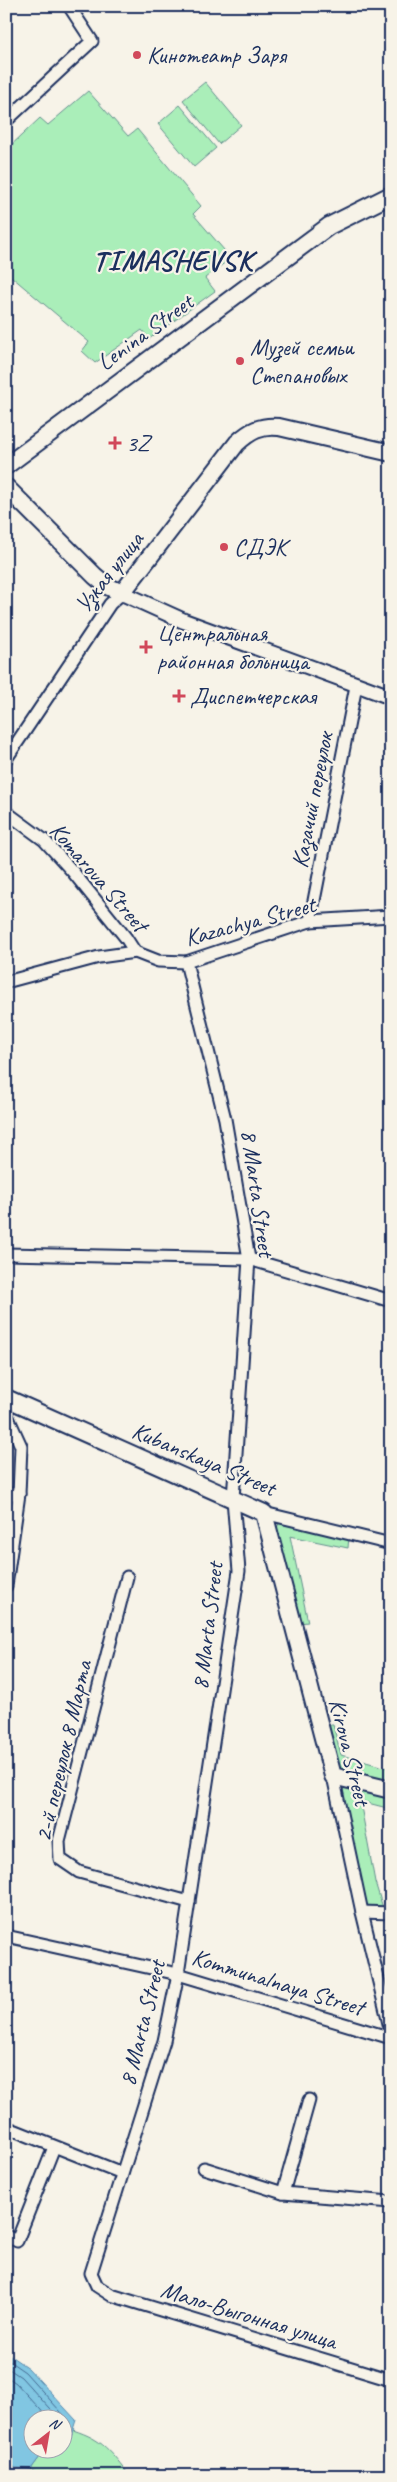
<svg xmlns="http://www.w3.org/2000/svg" width="397" height="2482" font-family="Caveat,sans-serif">
<style>
.green{fill:#aaeeb9;stroke:#628e8c}
.water{fill:#81c6e2;stroke:#588aad}
.lines{fill:none;stroke-linecap:round;stroke-linejoin:round}
.shore{stroke:#446b93;stroke-width:1}
.minor-casing{stroke:#1b2f5e;stroke-width:15}
.tertiary-casing{stroke:#1b2f5e;stroke-width:18}
.secondary-casing{stroke:#1b2f5e;stroke-width:20}
.minor{stroke:#f7f3e8;stroke-width:11}
.tertiary{stroke:#f7f3e8;stroke-width:14}
.secondary{stroke:#f7f3e8;stroke-width:16}
.poi-dot{fill:#d1495b;stroke:#f7f3e8;stroke-width:2}
.labels{text-anchor:middle;dominant-baseline:central;stroke-width:4.5;stroke-linejoin:round;paint-order:stroke}
.poi-label{font-size:24px;fill:#1b2f5e;stroke:#f7f3e8;text-anchor:start}
.street-label{font-size:24px;fill:#1b2f5e;stroke:#f7f3e8}
.district-label{font-size:29px;font-weight:bold;letter-spacing:1px;fill:#1b2f5e;stroke:#f7f3e8}
</style>
<rect width="100%" height="100%" fill="#f7f3e8"/>
<filter id="ink" filterUnits="userSpaceOnUse"><feTurbulence type="fractalNoise" baseFrequency=".02" numOctaves="2"/><feDisplacementMap in="SourceGraphic" scale="10" xChannelSelector="R" yChannelSelector="G"/><feConvolveMatrix kernelMatrix="1 2 1 2 8 2 1 2 1" color-interpolation-filters="sRGB"/></filter>
<g filter="url(#ink)">
<g class="green">
<path d="M205,82L241,125L219,144L183,100Z"/>
<path d="M88,91L128,136L137,129L201,206L193,214L231,258L205,278L215,291L149,339L142,330L95,363L82,351L89,342L6,272V150L40,118L48,125Z"/>
<path d="M180,105L216,148L194,167L158,124Z"/>
<path d="M280,1521L349,1536L348,1548L290,1536L308,1622L299,1623L276,1530Z"/>
<path d="M329,1725H333L341,1755L391,1769V1784L340,1768L337,1764Z"/>
<path d="M346,1786L391,1794V1809L360,1801L375,1882L383,1908H364L341,1793Z"/>
<path d="M73,2430C104,2440 110,2451 130,2476H39L31,2469L45,2450H62L63,2439L71,2436Z"/>
</g>
<path class="water" d="M6,2353L28,2368L76,2420L71,2436L63,2439L62,2420H32V2450H45L31,2469L16,2468L6,2463Z"/>
<g class="lines">
<g class="shore">
<path d="M6,2359L25,2372L69,2421L67,2431L62,2433"/>
<path d="M6,2367L21,2377L60,2420"/>
<path d="M6,2376L16,2383L50,2420"/>
</g>
<defs>
<g id="minor">
<path d="M6,121L92,41L69,6"/>
<path d="M6,759L110,604L122,593"/>
<path d="M6,812L44,840L73,872L126,938L135,952"/>
<path d="M310,921L356,686"/>
<path d="M186,962L225,1119L249,1259L233,1499L239,1571L178,1974L164,2041L91,2273L97,2286L111,2295L391,2380"/>
<path d="M6,982L99,957L135,952L158,961L186,962L310,921L391,916"/>
<path d="M6,1254L249,1259L391,1301"/>
<path d="M6,1413L21,1446L19,1494L6,1586"/>
<path d="M6,1494H19"/>
<path d="M264,1513L391,1544"/>
<path d="M127,1577L59,1841L60,1859L79,1872L189,1902"/>
<path d="M333,1776L362,1912L391,2032"/>
<path d="M362,1912L391,1913"/>
<path d="M6,1936L178,1974L391,2038"/>
<path d="M6,2127L122,2173"/>
<path d="M204,2168L283,2193L391,2202"/>
<path d="M283,2193L309,2100"/>
<path d="M6,2236L17,2241L54,2147"/>
</g>
<path id="tertiary" d="M122,593L184,621L391,697"/>
<g id="secondary">
<path d="M6,466L329,226L391,195"/>
<path d="M6,487L95,576L107,586L122,593L237,443C250,431 261,425 279,427L391,453"/>
<path d="M6,1398L264,1513L333,1776L391,1790"/>
</g>
</defs>
<use href="#minor" class="minor-casing"/>
<use href="#tertiary" class="tertiary-casing"/>
<use href="#secondary" class="secondary-casing"/>
<use href="#minor" class="minor"/>
<use href="#tertiary" class="tertiary"/>
<use href="#secondary" class="secondary"/>
</g>
</g>
<g class="poi-dot">
<circle cx="137" cy="55" r="5"/>
<circle cx="240" cy="361" r="5"/>
<path d="M112.5 435.5h5v5h5v5h-5v5h-5v-5h-5v-5h5z"/>
<circle cx="224" cy="547" r="5"/>
<path d="M143.5 639.5h5v5h5v5h-5v5h-5v-5h-5v-5h5z"/>
<path d="M176.5 688.5h5v5h5v5h-5v5h-5v-5h-5v-5h5z"/>
</g>
<g class="labels">
<g class="poi-label">
<text x="147" y="55">Кинотеатр Заря</text>
<text x="250" y="347">Музей семьи<tspan x="250" dy="28">Степановых</tspan></text>
<text x="126" y="443">3Z</text>
<text x="234" y="547">СДЭК</text>
<text x="157" y="633">Центральная<tspan x="157" dy="28">районная больница</tspan></text>
<text x="190" y="696">Диспетчерская</text>
</g>
<g class="street-label">
<text transform="translate(145 332) rotate(-36)">Lenina Street</text>
<text transform="translate(109 572) rotate(-52)">Узкая улица</text>
<text transform="translate(312 800) rotate(-79)">Казачий переулок</text>
<text transform="translate(99 877) rotate(49)">Komarova Street</text>
<text transform="translate(250 921) rotate(-15)">Kazachya Street</text>
<text transform="translate(258 1193) rotate(82)">8 Marta Street</text>
<text transform="translate(204 1459) rotate(23)">Kubanskaya Street</text>
<text transform="translate(207 1626) rotate(-83)">8 Marta Street</text>
<text transform="translate(63 1751) rotate(-77)">2-й переулок 8 Марта</text>
<text transform="translate(350 1752) rotate(76)">Kirova Street</text>
<text transform="translate(278 1982) rotate(17)">Kommunalnaya Street</text>
<text transform="translate(142 2023) rotate(-76)">8 Marta Street</text>
<text transform="translate(249 2315) rotate(17)">Мало-Выгонная улица</text>
</g>
<g class="district-label">
<text x="173" y="260">TIMASHEVSK</text>
</g>
</g>
<rect width="397" height="2482" fill="none" stroke="#f7f3e8" stroke-width="25"/>
<rect x="12" y="12" width="372" height="2457" fill="none" stroke="#1b2f5e" stroke-width="2" filter="url(#ink)"/>
<g transform="translate(48 2434) rotate(31)"><circle r="24" fill="#f7f3e8" stroke="#9fa5b1"/>
<path d="M0-4L9 19L0 12L-9 19Z" fill="#d1495b"/>
<text y="-8" font-size="14" font-weight="bold" text-anchor="middle" fill="#1b2f5e">N</text>
</g>
</svg>
